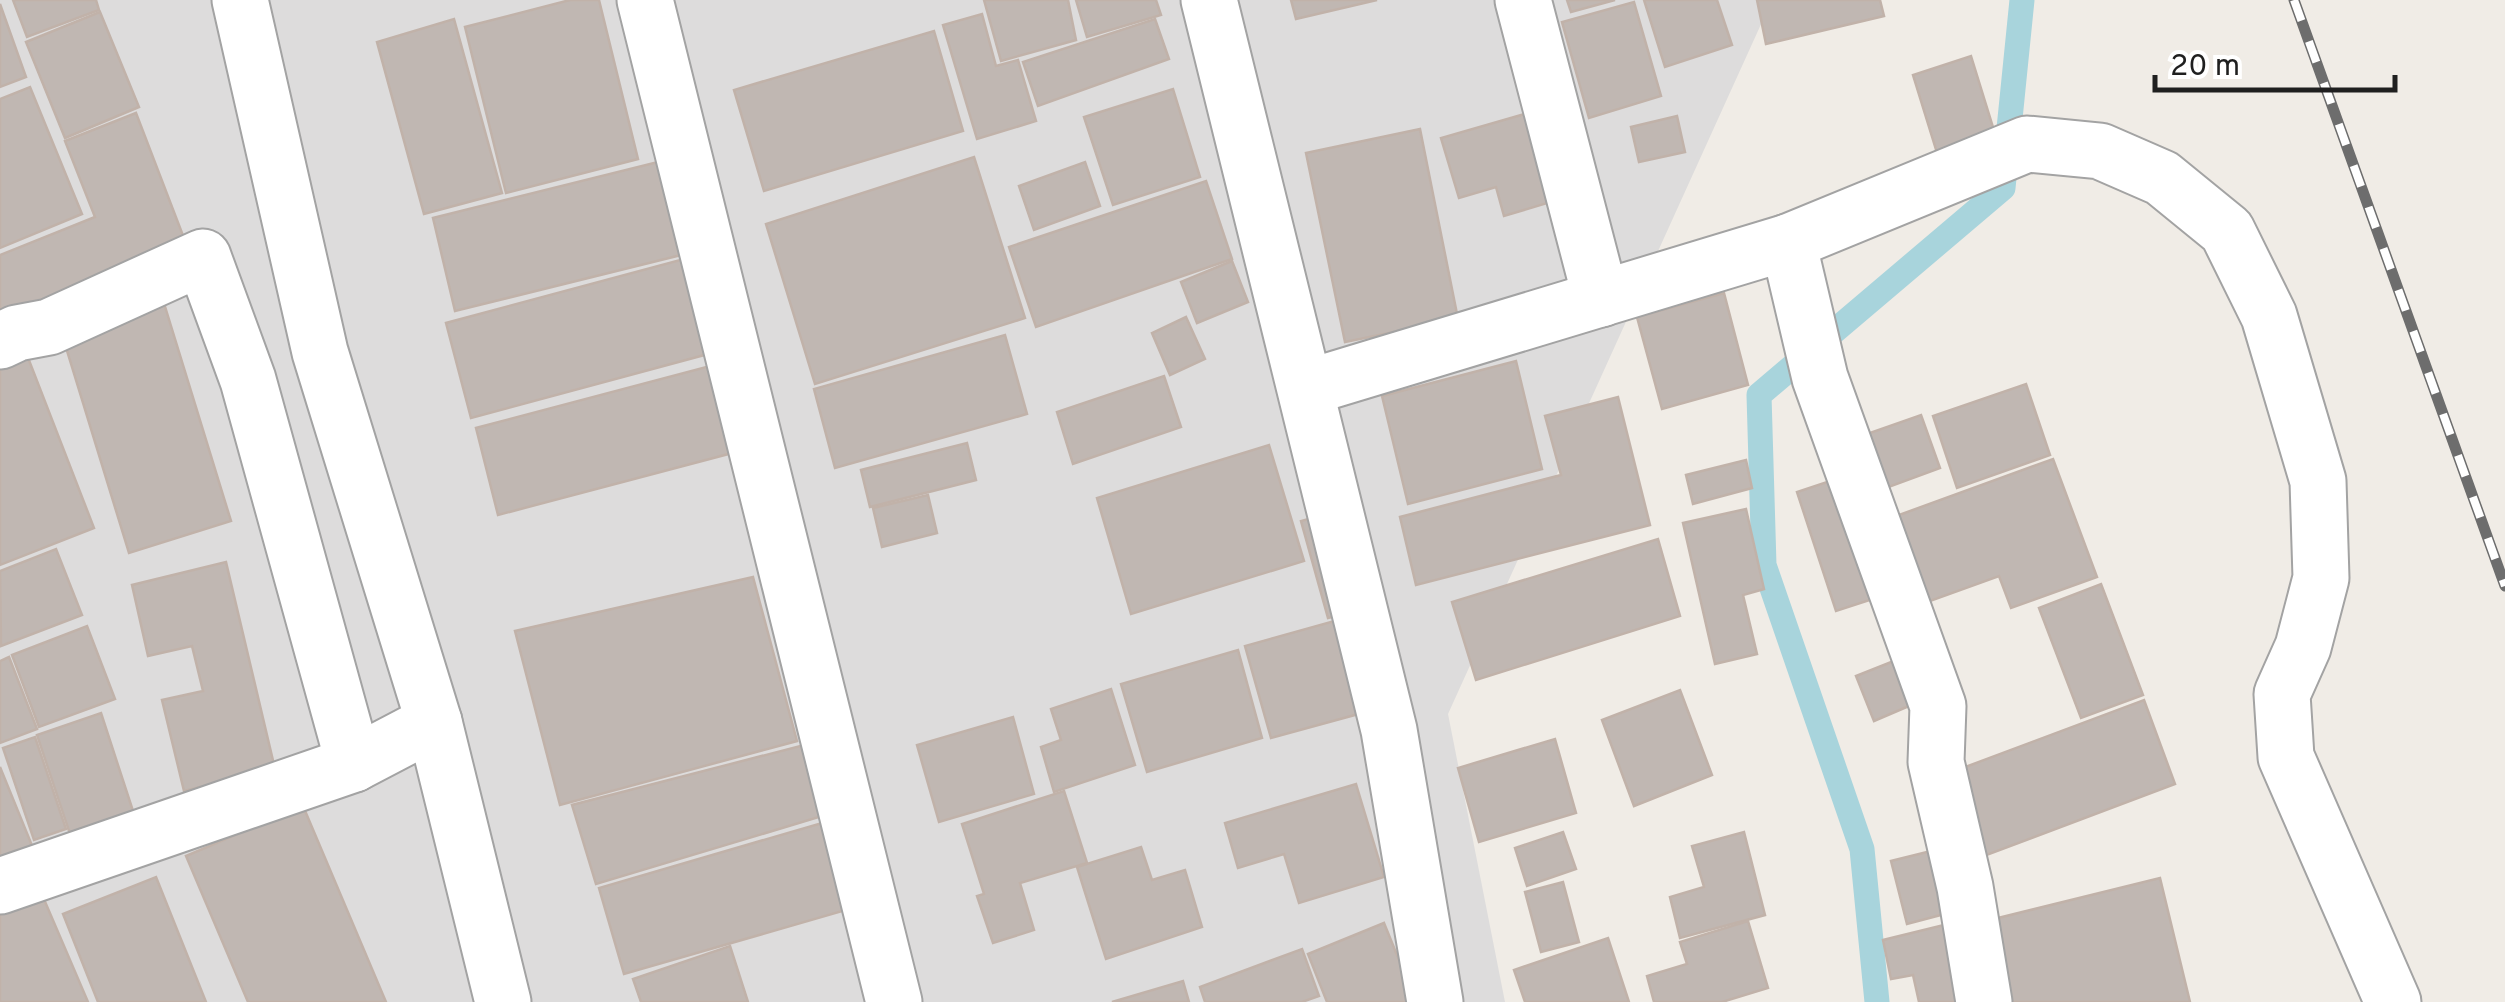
<svg xmlns="http://www.w3.org/2000/svg" width="2505" height="1002" font-family="Overpass,sans-serif">
<style>
.residential{fill:#dddcdc}
.lines{fill:none;stroke-linecap:round;stroke-linejoin:round}
.stream{stroke:#a8d4dc;stroke-width:25}
.building{fill:#c0b7b2;stroke:#c1b2a9;stroke-width:2.5}
.street-casing{stroke:#a3a3a3;stroke-width:59}
.street{stroke:#fff;stroke-width:55}
.rail-casing{stroke:#6d6d6d;stroke-width:11}
.rail{stroke:#fff;stroke-width:8;stroke-dasharray:22;stroke-linecap:butt}
</style>
<rect width="100%" height="100%" fill="#f0ece6"/>
<path class="residential" d="M0,0H1772L1448,714L1505,1002H0Z"/>
<g class="lines">
<path class="stream" d="M1877,1002L1862,849L1764,565L1759,395L2003,188L2022,0"/>
</g>
<g class="building">
<path d="M13,0H96L99,10L27,37Z"/>
<path d="M570,0H599L638,159L506,193L465,27Z"/>
<path d="M984,0H1068L1076,40L1001,61Z"/>
<path d="M1076,0H1156L1161,15L1087,37Z"/>
<path d="M1291,0H1377L1296,19Z"/>
<path d="M1567,0H1615L1571,12Z"/>
<path d="M1644,0H1717L1732,45L1665,67Z"/>
<path d="M1757,0H1880L1884,16L1766,44Z"/>
<path d="M1634,2L1661,96L1589,118L1562,22Z"/>
<path d="M0,4L26,77L0,87Z"/>
<path d="M100,12L139,107L65,138L26,42Z"/>
<path d="M982,14L996,66L1018,60L1036,121L977,139L943,25Z"/>
<path d="M454,19L502,193L424,214L377,42Z"/>
<path d="M1155,19L1169,59L1038,106L1023,62Z"/>
<path d="M934,31L963,131L764,191L734,90Z"/>
<path d="M1971,56L2000,150L1942,169L1913,75Z"/>
<path d="M30,87L82,214L0,248V99Z"/>
<path d="M1173,89L1200,177L1113,205L1084,117Z"/>
<path d="M136,113L187,246L0,319V255L95,217L65,141Z"/>
<path d="M1528,113L1554,201L1504,216L1496,187L1459,198L1441,138Z"/>
<path d="M1677,116L1685,152L1639,162L1631,127Z"/>
<path d="M1420,129L1458,319L1345,342L1306,153Z"/>
<path d="M974,157L1025,318L815,384L766,224Z"/>
<path d="M658,162L681,255L455,311L433,218Z"/>
<path d="M1085,162L1100,206L1034,230L1019,186Z"/>
<path d="M1206,181L1232,259L1036,327L1009,247Z"/>
<path d="M684,259L708,354L471,418L446,323Z"/>
<path d="M1232,261L1248,302L1197,323L1181,282Z"/>
<path d="M1724,293L1748,385L1662,409L1637,317Z"/>
<path d="M163,300L231,521L129,553L61,331Z"/>
<path d="M1186,317L1205,359L1170,375L1152,333Z"/>
<path d="M1005,335L1027,414L835,468L814,389Z"/>
<path d="M25,350L94,528L0,565V360Z"/>
<path d="M1516,361L1542,469L1408,504L1382,396Z"/>
<path d="M714,365L736,452L498,515L476,428Z"/>
<path d="M1164,376L1181,427L1073,464L1057,412Z"/>
<path d="M2026,384L2050,455L1957,488L1933,416Z"/>
<path d="M1618,397L1650,525L1416,585L1400,517L1561,475L1545,416Z"/>
<path d="M1921,415L1940,468L1867,495L1847,441Z"/>
<path d="M967,443L976,480L870,507L861,470Z"/>
<path d="M1269,445L1304,561L1131,614L1097,498Z"/>
<path d="M2053,459L2097,577L2011,608L1999,576L1908,609L1877,523Z"/>
<path d="M1746,460L1752,488L1693,504L1686,475Z"/>
<path d="M1839,478L1879,597L1836,611L1797,492Z"/>
<path d="M928,495L937,533L882,547L873,508Z"/>
<path d="M1746,509L1764,589L1743,595L1757,654L1715,664L1683,523Z"/>
<path d="M1326,514L1352,612L1328,618L1301,521Z"/>
<path d="M1658,539L1680,616L1476,680L1452,602Z"/>
<path d="M56,549L82,615L1,646L0,571Z"/>
<path d="M226,562L275,769L184,791L162,700L203,691L192,646L148,656L132,585Z"/>
<path d="M753,577L797,741L560,805L515,631Z"/>
<path d="M2101,584L2143,695L2081,718L2039,608Z"/>
<path d="M1338,620L1362,713L1271,738L1245,646Z"/>
<path d="M87,626L115,699L39,727L12,655Z"/>
<path d="M1238,650L1262,738L1147,772L1121,684Z"/>
<path d="M9,657L37,729L0,743V661Z"/>
<path d="M1899,659L1916,703L1874,721L1856,676Z"/>
<path d="M1111,689L1135,765L1054,792L1041,747L1061,740L1051,709Z"/>
<path d="M1680,690L1712,775L1634,806L1602,720Z"/>
<path d="M2144,700L2175,784L1976,859L1944,775Z"/>
<path d="M101,713L133,811L70,834L37,735Z"/>
<path d="M1013,717L1034,794L939,822L917,745Z"/>
<path d="M35,737L66,829L34,840L3,748Z"/>
<path d="M1555,739L1576,813L1479,842L1458,768Z"/>
<path d="M812,743L829,814L596,884L572,805Z"/>
<path d="M0,767L33,848L0,862Z"/>
<path d="M1356,784L1384,877L1299,903L1284,854L1238,868L1225,823Z"/>
<path d="M1064,791L1087,863L1020,883L1034,930L993,943L977,896L984,894L962,824Z"/>
<path d="M303,806L386,1002H248L186,856Z"/>
<path d="M822,823L846,910L624,974L599,888Z"/>
<path d="M1563,832L1576,869L1527,886L1515,848Z"/>
<path d="M1744,832L1765,915L1680,938L1670,897L1704,887L1692,846Z"/>
<path d="M1141,847L1152,880L1185,870L1202,927L1106,959L1077,867Z"/>
<path d="M1935,850L1952,912L1907,924L1891,861Z"/>
<path d="M156,877L206,1002H98L63,914Z"/>
<path d="M2160,878L2190,1002H1997L1978,923Z"/>
<path d="M1563,882L1579,942L1541,952L1525,892Z"/>
<path d="M40,890L88,1002H0V906Z"/>
<path d="M1748,921L1768,988L1722,1002H1654L1647,976L1687,964L1680,942Z"/>
<path d="M1384,923L1416,1002H1327L1308,954Z"/>
<path d="M1952,923L1970,1002H1919L1913,975L1891,979L1883,940Z"/>
<path d="M1608,938L1629,1002H1525L1514,970Z"/>
<path d="M730,946L748,1002H641L633,979Z"/>
<path d="M1302,949L1319,996L1302,1002H1205L1200,987Z"/>
<path d="M1183,981L1189,1002H1112Z"/>
</g>
<g class="lines">
<defs>
<g id="street">
<path d="M240,0L320,352L434,722L503,1002"/>
<path d="M645,0L894,1002"/>
<path d="M1209,0L1389,730L1435,1002"/>
<path d="M1523,0L1601,299"/>
<path d="M1788,242L1820,378L1938,706L1936,762L1965,887L1984,1002"/>
<path d="M0,341L17,333L49,327L203,257L248,380L354,764"/>
<path d="M1306,388L1788,242L2027,144L2100,151L2162,178L2227,231L2269,316L2318,481L2321,578L2303,647L2282,694L2286,757L2393,1002"/>
<path d="M0,886L354,764L434,722"/>
</g>
</defs>
<use href="#street" class="street-casing"/>
<use href="#street" class="street"/>
<defs>
<path id="rail" d="M2294,0L2505,586"/>
</defs>
<use href="#rail" class="rail-casing"/>
<use href="#rail" class="rail"/>
</g>
<path d="M2155 75v15h240v-15" fill="none" stroke="#1f1f1f" stroke-width="5"/>
<text x="2170" y="75" font-size="30" fill="#1f1f1f" stroke="#ffffff" stroke-width="8" paint-order="stroke">20 m</text>
</svg>
